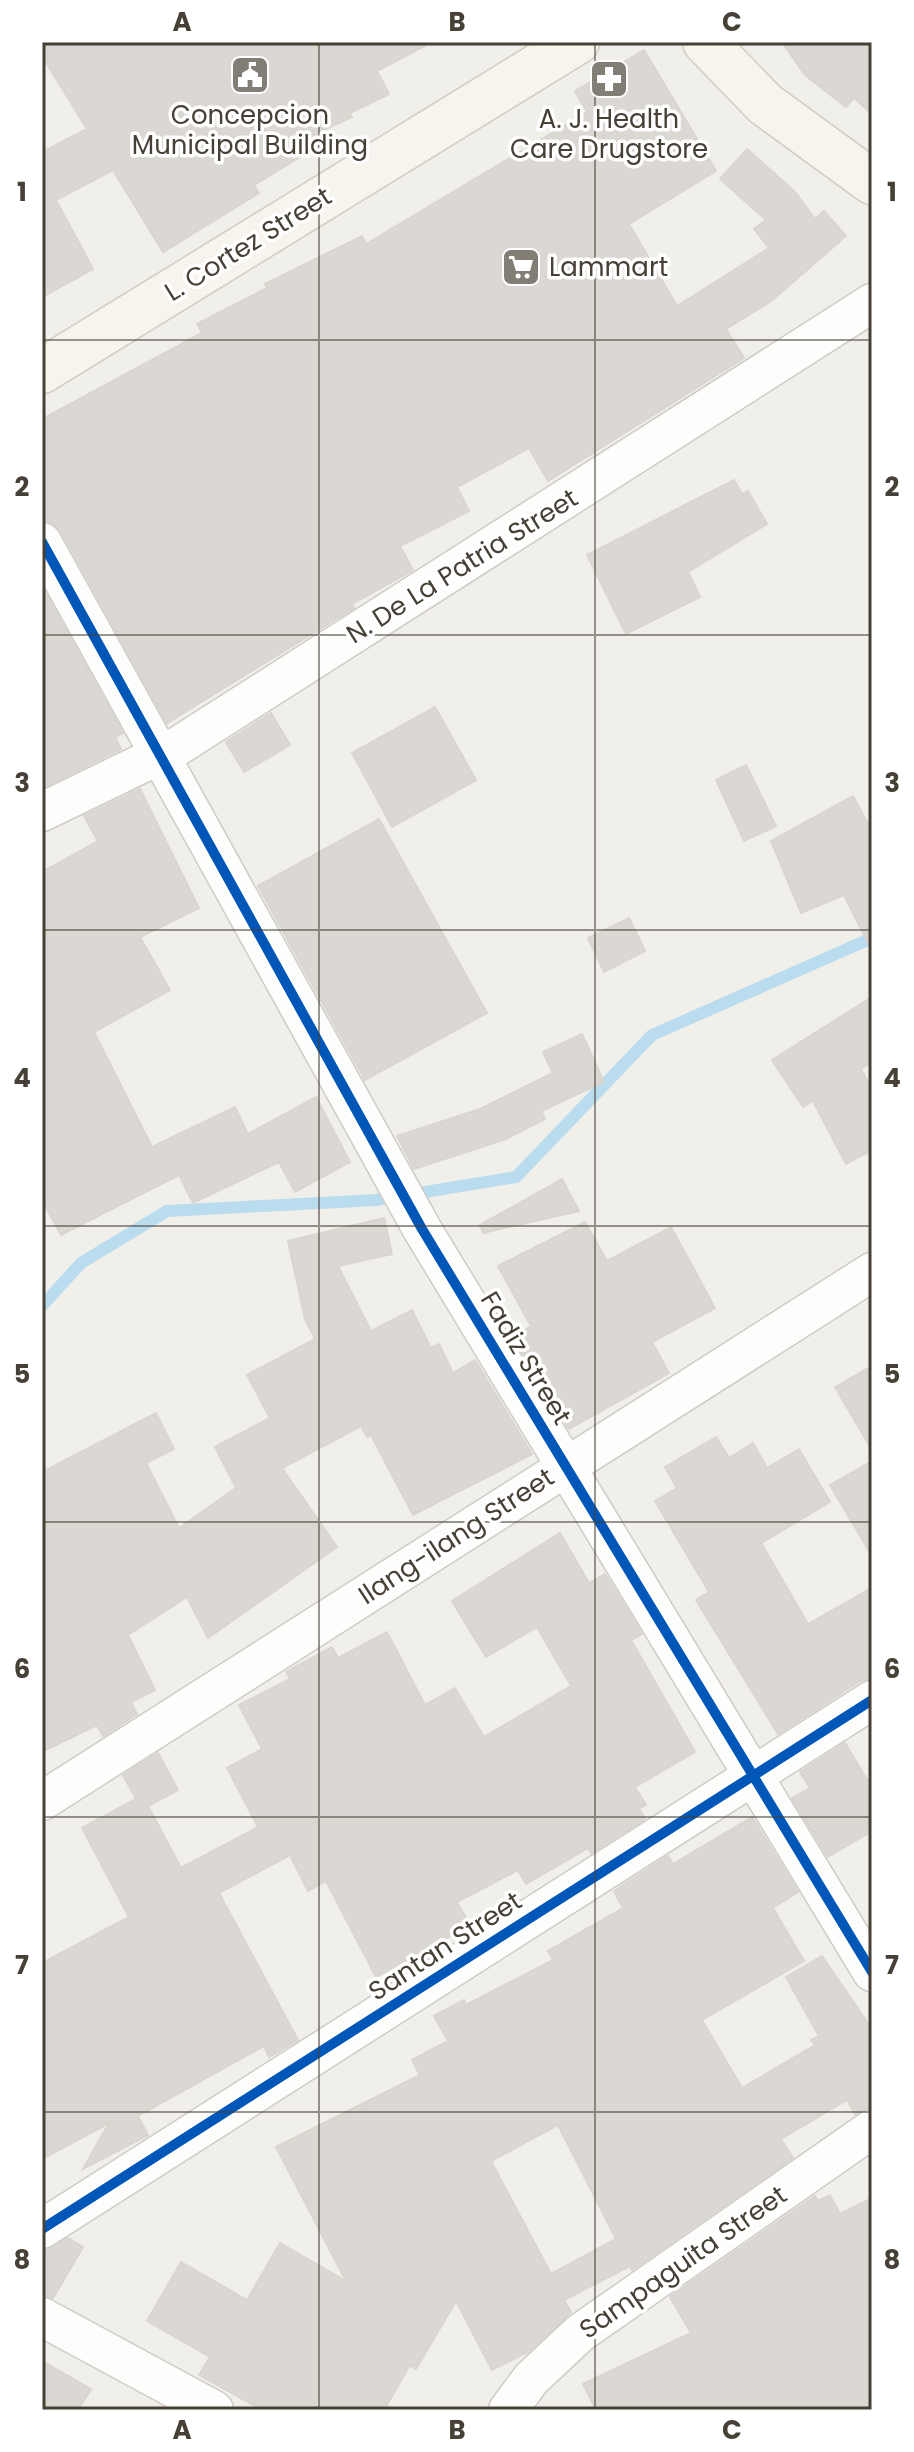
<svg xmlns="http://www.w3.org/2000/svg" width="914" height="2452" font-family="Poppins,sans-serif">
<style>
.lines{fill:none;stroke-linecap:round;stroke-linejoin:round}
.stream{stroke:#badcef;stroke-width:12}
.building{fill:#dbd8d3;stroke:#d9d6d0;stroke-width:2;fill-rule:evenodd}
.street-casing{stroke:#cfccc8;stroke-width:41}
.secondary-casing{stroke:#d0ccc1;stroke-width:47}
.street{stroke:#fdfdfc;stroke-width:38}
.secondary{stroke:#f7f4ee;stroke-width:44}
.cycleway-casing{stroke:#fff;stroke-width:15}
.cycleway{stroke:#0057b8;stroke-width:10}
.grid{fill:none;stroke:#474036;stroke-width:2;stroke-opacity:0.55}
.labels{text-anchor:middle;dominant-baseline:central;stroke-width:7;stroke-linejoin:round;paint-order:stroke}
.poi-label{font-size:26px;fill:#474036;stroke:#fff}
.street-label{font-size:26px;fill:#474036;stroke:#fff}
.neatline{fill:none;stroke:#474036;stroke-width:3}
.grid-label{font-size:26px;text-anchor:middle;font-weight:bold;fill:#474036}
</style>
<rect width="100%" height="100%" fill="#f1efea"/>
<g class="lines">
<path class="stream" d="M42,1306L81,1263L167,1211L376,1200L516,1177L652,1035L872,938"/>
</g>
<g class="building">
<path d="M42,42H432L377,71L389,94L350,113L352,117L319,132L325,142L254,185L259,193L163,252L113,170L56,200L93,269L42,297V152L87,129L42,56Z"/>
<path d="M782,42H872V114L854,98L846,107L805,75Z"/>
<path d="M644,50L716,171L629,224L677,306L769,248L754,229L766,220L720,179L747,149L795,192L815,219L824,211L846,236L770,302L726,329L744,358L548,481L529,448L457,487L469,511L400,546L413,570L352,604L354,608L167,723L61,531L53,523L42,520V419L202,333L197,324L267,288L265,284L362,236L366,244L587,112L575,91Z"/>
<path d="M734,480L742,494L748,491L767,524L688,572L700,597L626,634L587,555Z"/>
<path d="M42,587L123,733L115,737L121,749L42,788Z"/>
<path d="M435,707L476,780L392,827L352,753Z"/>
<path d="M271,713L290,745L244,772L226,742Z"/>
<path d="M746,765L776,826L744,841L716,780Z"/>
<path d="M140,789L199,908L140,937L170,990L94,1032L152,1147L235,1107L248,1134L316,1097L350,1162L295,1192L279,1162L193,1203L179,1175L61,1235L42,1200V872L98,841L84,816Z"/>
<path d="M853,796L872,831V951L844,895L801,913L771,841Z"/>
<path d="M379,819L487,1013L365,1080L258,886Z"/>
<path d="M629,918L645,951L604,972L588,938Z"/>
<path d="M872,997V1062L861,1069L872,1090V1150L846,1164L813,1101L803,1107L772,1060Z"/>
<path d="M582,1034L604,1082L541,1111L545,1119L506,1139L414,1169L397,1136L480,1109L553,1073L543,1052Z"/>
<path d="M562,1179L579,1211L483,1233L480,1225Z"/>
<path d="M384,1218L392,1254L338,1266L371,1331L412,1310L431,1348L439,1344L453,1373L475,1360L532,1454L413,1515L371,1435L367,1437L361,1426L282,1468L337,1547L208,1638L187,1597L128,1635L155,1690L131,1702L137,1714L103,1736L97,1725L42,1752V1472L156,1413L174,1449L146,1463L179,1528L236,1488L215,1447L270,1418L247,1375L315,1339L305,1319L288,1241Z"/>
<path d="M585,1222L607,1261L671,1227L715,1308L652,1342L669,1373L569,1429L513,1337L531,1326L498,1266Z"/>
<path d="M872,1366V1450L835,1387Z"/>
<path d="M716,1437L729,1458L753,1443L767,1468L799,1449L830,1502L761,1543L808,1624L872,1588V1678L860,1681L778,1734L696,1600L709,1592L655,1501L677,1488L665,1467Z"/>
<path d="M872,1461V1556L830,1485Z"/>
<path d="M560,1533L589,1583L605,1574L642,1634L631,1640L695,1752L635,1787L646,1805L639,1809L645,1819L591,1853L588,1848L526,1884L518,1870L457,1902L470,1925L376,1977L326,1881L308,1891L290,1855L219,1893L298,2040L269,2057L264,2046L138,2116L148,2135L83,2169L109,2123L42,2159V1963L129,1917L82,1828L136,1799L123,1775L158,1753L178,1790L148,1806L181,1868L258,1827L227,1768L262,1749L239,1705L290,1679L286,1672L332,1647L338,1658L387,1632L425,1705L455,1688L484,1737L571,1686L537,1627L486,1657L452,1601Z"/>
<path d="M845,1743L872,1788V1831L828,1857L792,1798L810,1788L800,1772Z"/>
<path d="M752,1817L798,1892L773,1908L804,1961L702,2020L742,2088L815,2045L811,2040L819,2036L786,1977L822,1956L872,2029V2107L855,2114L847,2100L781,2139L793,2158L632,2270L630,2266L564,2300L571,2312L528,2352L492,2370L456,2301L416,2369L410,2365L384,2410H262L199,2375L210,2357L147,2321L181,2262L247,2300L280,2243L346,2281L276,2147L420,2075L412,2060L448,2041L434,2016L464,2000L466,2005L553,1960L548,1951L623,1908L614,1891L668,1856L673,1864ZM558,2125L616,2239L551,2274L491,2161Z"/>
<path d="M830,2195L840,2214L872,2198V2410H596L583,2384L691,2333L670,2297L815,2196L818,2201Z"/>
<path d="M68,2238L83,2247L53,2298L42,2295V2251Z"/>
<path d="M42,2361L91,2389L78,2410H42Z"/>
</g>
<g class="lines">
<defs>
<g id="street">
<path d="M42,542L422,1229L872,1972"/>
<path d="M42,812L178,746L872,303"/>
<path d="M42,1801L872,1272"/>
<path d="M42,2229L872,1700"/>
<path d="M42,2317L214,2410"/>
<path d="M508,2410L531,2379L580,2333L872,2129"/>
</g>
<g id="secondary">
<path d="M705,42L765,104L872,182"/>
<path d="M42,371L577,42"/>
</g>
</defs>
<use href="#street" class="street-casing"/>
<use href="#secondary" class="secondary-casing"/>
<use href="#street" class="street"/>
<use href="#secondary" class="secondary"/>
<defs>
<g id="cycleway">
<path d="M42,542L422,1229L872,1972"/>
<path d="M42,2229L872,1700"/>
</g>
</defs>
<use href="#cycleway" class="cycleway-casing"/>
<use href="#cycleway" class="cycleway"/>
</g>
<path class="grid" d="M319,42V2410M595,42V2410M42,340H872M42,635H872M42,930H872M42,1226H872M42,1522H872M42,1817H872M42,2112H872"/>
<defs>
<symbol id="civic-square" viewBox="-11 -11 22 22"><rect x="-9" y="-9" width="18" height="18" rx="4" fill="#827d75" stroke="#fff"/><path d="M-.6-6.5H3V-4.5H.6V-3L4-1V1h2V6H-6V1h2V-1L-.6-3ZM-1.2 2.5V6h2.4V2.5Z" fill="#fff"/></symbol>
<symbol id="pharmacy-square" viewBox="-11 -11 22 22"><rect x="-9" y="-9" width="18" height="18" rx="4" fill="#827d75" stroke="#fff"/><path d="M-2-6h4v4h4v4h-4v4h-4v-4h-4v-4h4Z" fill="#fff"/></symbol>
<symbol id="supermarket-square" viewBox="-11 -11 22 22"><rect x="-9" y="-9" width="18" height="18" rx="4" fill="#827d75" stroke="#fff"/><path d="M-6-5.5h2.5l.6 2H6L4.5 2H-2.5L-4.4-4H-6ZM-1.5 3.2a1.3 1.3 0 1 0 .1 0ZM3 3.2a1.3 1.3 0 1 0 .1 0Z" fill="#fff"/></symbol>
</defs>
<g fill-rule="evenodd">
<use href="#civic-square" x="228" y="53" width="44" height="44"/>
<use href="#pharmacy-square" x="587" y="57" width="44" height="44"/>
<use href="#supermarket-square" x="499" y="245" width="44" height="44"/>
</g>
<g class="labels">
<g class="poi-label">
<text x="250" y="115">Concepcion<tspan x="250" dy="30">Municipal Building</tspan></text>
<text x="609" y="119">A. J. Health<tspan x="609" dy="30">Care Drugstore</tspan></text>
<text x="549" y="267" text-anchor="start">Lammart</text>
</g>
<g class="street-label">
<text transform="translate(248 244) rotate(-32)">L. Cortez Street</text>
<text transform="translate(462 566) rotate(-32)">N. De La Patria Street</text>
<text transform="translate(526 1358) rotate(59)">Fadiz Street</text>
<text transform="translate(456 1536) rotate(-33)">Ilang-ilang Street</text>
<text transform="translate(445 1946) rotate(-33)">Santan Street</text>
<text transform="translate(683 2262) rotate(-35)">Sampaguita Street</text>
</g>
</g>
<rect width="914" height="2452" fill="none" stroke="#ffffff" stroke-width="88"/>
<rect x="44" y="44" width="826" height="2364" class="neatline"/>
<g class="grid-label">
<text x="182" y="31">A</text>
<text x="457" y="31">B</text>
<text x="732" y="31">C</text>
<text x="22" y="201">1</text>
<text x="892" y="201">1</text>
<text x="22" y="496">2</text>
<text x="892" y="496">2</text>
<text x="22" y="792">3</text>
<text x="892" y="792">3</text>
<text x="22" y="1087">4</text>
<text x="892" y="1087">4</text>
<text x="22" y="1383">5</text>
<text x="892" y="1383">5</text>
<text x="22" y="1678">6</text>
<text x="892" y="1678">6</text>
<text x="22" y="1974">7</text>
<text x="892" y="1974">7</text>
<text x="22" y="2269">8</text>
<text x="892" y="2269">8</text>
<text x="182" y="2439">A</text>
<text x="457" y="2439">B</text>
<text x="732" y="2439">C</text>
</g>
</svg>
